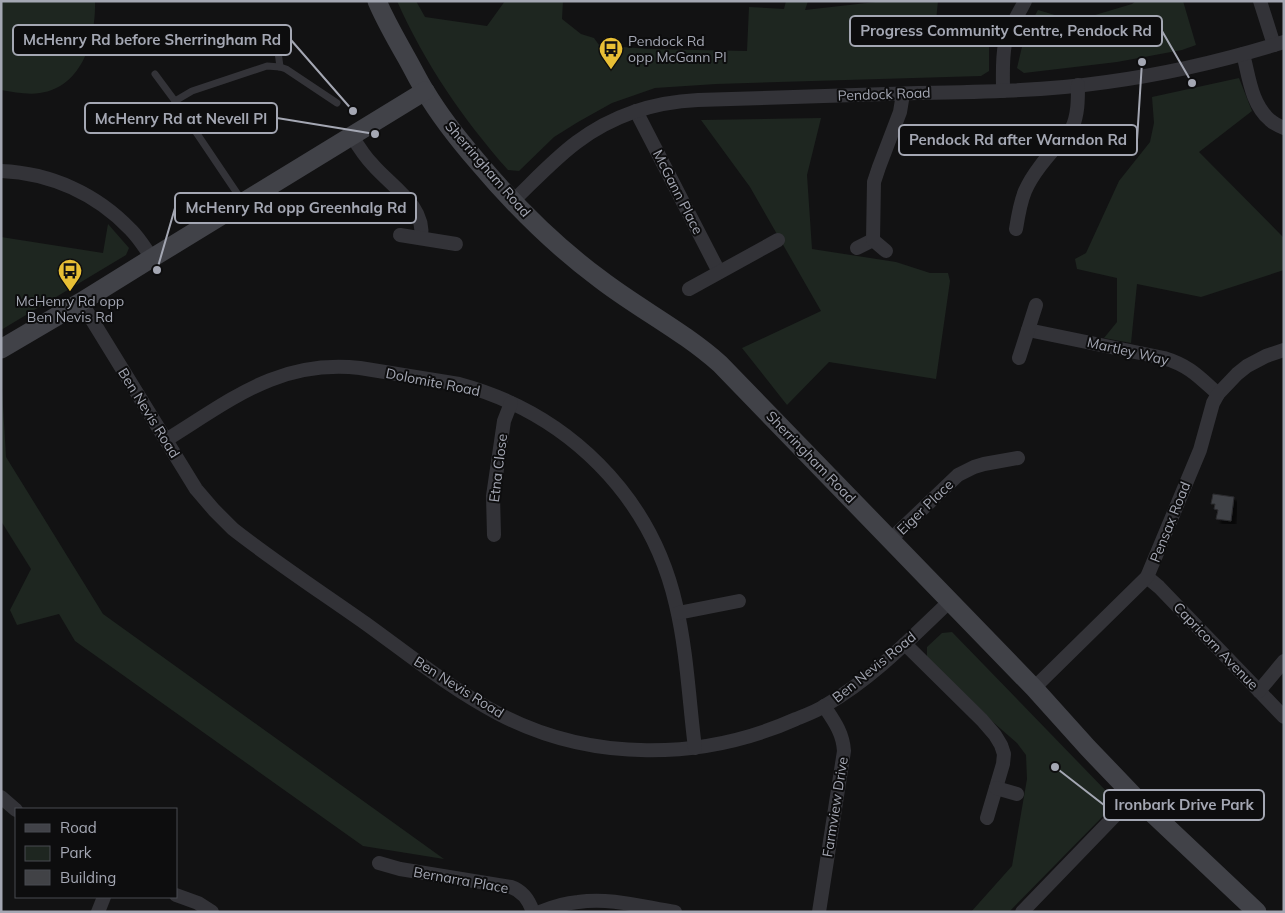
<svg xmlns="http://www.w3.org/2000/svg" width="1285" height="913" font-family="Mulish,sans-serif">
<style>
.green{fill:#1e2620}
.building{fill:#414246;stroke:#2c2c2f;filter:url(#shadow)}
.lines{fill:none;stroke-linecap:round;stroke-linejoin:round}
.lane{stroke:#333338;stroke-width:7}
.street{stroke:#333338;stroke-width:14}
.secondary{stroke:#414248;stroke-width:19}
.labels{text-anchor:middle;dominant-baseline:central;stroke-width:4;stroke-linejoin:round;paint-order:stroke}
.poi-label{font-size:14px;fill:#a4a7b3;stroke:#0d0d0e;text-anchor:start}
.street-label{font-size:14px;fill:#a4a7b3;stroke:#0d0d0e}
.leader{fill:none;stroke:#a4a7b3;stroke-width:2}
.callout-dot{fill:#a4a7b3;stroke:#0d0d0e;stroke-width:2}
.callout{fill:#0d0d0e;stroke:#a4a7b3;stroke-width:2}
.callout-label{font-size:15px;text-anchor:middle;font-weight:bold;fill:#a4a7b3}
</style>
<defs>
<filter id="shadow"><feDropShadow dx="4.5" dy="4.5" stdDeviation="1" flood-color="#0009"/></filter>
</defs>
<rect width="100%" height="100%" fill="#121213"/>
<g class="green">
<path d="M1,1H95C96,38 83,87 40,93C27,95 14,92 1,90Z"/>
<path d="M397,1H416L425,17L487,26L505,1H563L562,19L581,34L594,38L599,45L648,49L747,51L749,7L784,9L786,1H808L805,10L884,1H938L934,41L989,47V71L981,76L716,84L655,88L612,103L578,122L554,137L519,171L508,170C463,119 425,64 397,1Z"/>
<path d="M1136,1H1183L1196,45L1182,50L1117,62L1024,73L1017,68L1025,34L1038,10L1075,21L1132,4Z"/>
<path d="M1239,78L1252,111L1199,152L1284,238V270L1201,297L1137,284L1131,343L1104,338L1117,322V278L1077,269L1075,259L1086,253L1119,181L1150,142L1154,123L1152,97Z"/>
<path d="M821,118L807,175L812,249L896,262L930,273H948L950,281L936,379L829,362L787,405L742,348L821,311L750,187L701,120Z"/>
<path d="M108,224L129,248L126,255L1,330V237L103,253Z"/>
<path d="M1,372L6,457L103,614L444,859L363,846L75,641L59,614L17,625L10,610L31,569L1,521Z"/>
<path d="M952,632L1110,795V809L1009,912H971L1012,866L1027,779L1026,755L1017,743L994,723L927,658V647L942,633Z"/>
</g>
<path class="building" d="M1213,494L1234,497L1231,521L1216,519L1218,510L1214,509L1215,504H1211Z"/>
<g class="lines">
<g class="lane">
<path d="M276,36L280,67"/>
<path d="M155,74L175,101L243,202"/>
<path d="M175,101L192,91L267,66L280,67L286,69L337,103"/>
</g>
<g class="street">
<path d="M1260,1L1274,45"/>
<path d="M1243,54C1249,76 1251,104 1270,120C1274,124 1279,126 1284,128"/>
<path d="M1003,91C1003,75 1002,59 1005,44C1009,28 1018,15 1025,1"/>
<path d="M636,111L719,272"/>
<path d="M352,136C358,146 364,156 373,165C391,186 426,206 421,238"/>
<path d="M1,171C51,173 97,194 131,230C139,238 145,248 152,258"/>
<path d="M512,202C533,182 554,159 577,142C613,115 654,102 698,100C772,97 845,95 918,93C981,92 1045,91 1107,82C1167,74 1226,60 1284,42"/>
<path d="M1016,229C1018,216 1020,203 1025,191C1035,168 1056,148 1072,128C1078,115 1078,100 1078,85"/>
<path d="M400,235L456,244"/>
<path d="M857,248L873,240"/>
<path d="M886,251L873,240L874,182L879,167L900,112L903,94"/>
<path d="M689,289L778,240"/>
<path d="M81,302L196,489L214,510L233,529C275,562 321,592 365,623C408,654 451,689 499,714C591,762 702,761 796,719C806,715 817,711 826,705C873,678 911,638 950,601"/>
<path d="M1028,330L1164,358C1190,366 1199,377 1218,394"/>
<path d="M1019,358L1036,305"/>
<path d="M166,440C231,400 279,359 360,368L459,384C567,413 651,495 676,605C687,651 689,701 695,748"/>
<path d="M494,535L493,496L504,421L511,403"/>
<path d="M890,540L958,475L974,467L984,464L1018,458"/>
<path d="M1147,577L1159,587L1284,717"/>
<path d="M678,613L739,601"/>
<path d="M905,644L982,720L995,735L1001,745L1004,754L1003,764L987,818"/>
<path d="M1034,688L1147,577L1200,450L1213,403L1218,394L1237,374L1247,366L1266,356L1284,350"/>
<path d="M1259,691L1284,661"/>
<path d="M996,788L1017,794"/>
<path d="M1,797L16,810"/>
<path d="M379,863L400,869L511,887C523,891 529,900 533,912"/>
<path d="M176,895L198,903L212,912"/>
<path d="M98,912L104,897"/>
<path d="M540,912C552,907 565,903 578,902C610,897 643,907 675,912"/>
<path d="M819,912L844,751C843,733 834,721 824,706"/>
<path d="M1022,912L1134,796"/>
</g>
<g class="secondary">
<path d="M377,1C385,20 395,37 405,55C412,67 418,80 425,91C440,116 458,139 477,161C514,205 554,245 600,279C639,309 683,331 720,364L1034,688L1088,748L1134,796L1257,912"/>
<path d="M1,349L81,302L152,258L425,91"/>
</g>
</g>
<defs>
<symbol id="bus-pin" viewBox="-11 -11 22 30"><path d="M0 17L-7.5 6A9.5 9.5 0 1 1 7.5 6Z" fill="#e8bf35" stroke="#0d0d0e"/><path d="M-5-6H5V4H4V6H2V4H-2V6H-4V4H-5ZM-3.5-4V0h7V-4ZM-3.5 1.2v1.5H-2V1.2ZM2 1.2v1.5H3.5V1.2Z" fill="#111"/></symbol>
</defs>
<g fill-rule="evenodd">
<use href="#bus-pin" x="597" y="35" width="28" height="38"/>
<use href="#bus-pin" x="56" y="257" width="28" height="38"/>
</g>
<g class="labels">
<g class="poi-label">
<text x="628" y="41">Pendock Rd<tspan x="628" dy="16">opp McGann Pl</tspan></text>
<text x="70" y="301" text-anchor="middle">McHenry Rd opp<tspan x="70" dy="16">Ben Nevis Rd</tspan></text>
</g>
<g class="street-label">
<text transform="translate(884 94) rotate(-2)">Pendock Road</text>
<text transform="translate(488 169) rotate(49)">Sherringham Road</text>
<text transform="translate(678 192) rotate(63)">McGann Place</text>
<text transform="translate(1128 351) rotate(13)">Martley Way</text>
<text transform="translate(433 382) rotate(11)">Dolomite Road</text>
<text transform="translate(149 413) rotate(58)">Ben Nevis Road</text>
<text transform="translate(811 457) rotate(46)">Sherringham Road</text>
<text transform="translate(498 468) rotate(-83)">Etna Close</text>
<text transform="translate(925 507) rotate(-44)">Eiger Place</text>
<text transform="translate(1170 522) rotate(-68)">Pensax Road</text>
<text transform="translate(1216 646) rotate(46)">Capricorn Avenue</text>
<text transform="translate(874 667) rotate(-39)">Ben Nevis Road</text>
<text transform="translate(459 687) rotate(32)">Ben Nevis Road</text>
<text transform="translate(835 807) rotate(-81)">Farmview Drive</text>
<text transform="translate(461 880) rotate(10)">Bernarra Place</text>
</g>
</g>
<path class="leader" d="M1192 83L1162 31M353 111L291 40M375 134L277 118M1142 62L1137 140M157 270L175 208M1055 767L1104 805"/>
<g class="callout-dot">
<circle cx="1192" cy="83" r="5"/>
<circle cx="353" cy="111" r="5"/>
<circle cx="375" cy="134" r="5"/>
<circle cx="1142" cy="62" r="5"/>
<circle cx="157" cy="270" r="5"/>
<circle cx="1055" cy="767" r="5"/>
</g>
<g class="callout">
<rect x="850" y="16" width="312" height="30" rx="5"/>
<rect x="13" y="25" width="278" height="30" rx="5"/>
<rect x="85" y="103" width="192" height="30" rx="5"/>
<rect x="899" y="125" width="238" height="30" rx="5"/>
<rect x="175" y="193" width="241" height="30" rx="5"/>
<rect x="1104" y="790" width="160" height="30" rx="5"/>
</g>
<g class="callout-label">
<text x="1006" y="36">Progress Community Centre, Pendock Rd</text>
<text x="152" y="45">McHenry Rd before Sherringham Rd</text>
<text x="181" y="124">McHenry Rd at Nevell Pl</text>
<text x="1018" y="145">Pendock Rd after Warndon Rd</text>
<text x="296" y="213">McHenry Rd opp Greenhalg Rd</text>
<text x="1184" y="810">Ironbark Drive Park</text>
</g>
<rect width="1285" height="913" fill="none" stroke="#a4a7b3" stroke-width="5"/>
<rect x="15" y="808" width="162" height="90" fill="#0d0d0e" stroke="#494b50"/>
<rect x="25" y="824" width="25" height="8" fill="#414248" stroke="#494b50"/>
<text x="60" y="833" font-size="15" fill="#a4a7b3">Road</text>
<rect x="25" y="846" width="25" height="15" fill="#1e2620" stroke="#494b50"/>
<text x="60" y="858" font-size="15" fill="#a4a7b3">Park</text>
<rect x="25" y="870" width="25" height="15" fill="#414246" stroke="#494b50"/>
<text x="60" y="883" font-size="15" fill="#a4a7b3">Building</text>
</svg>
